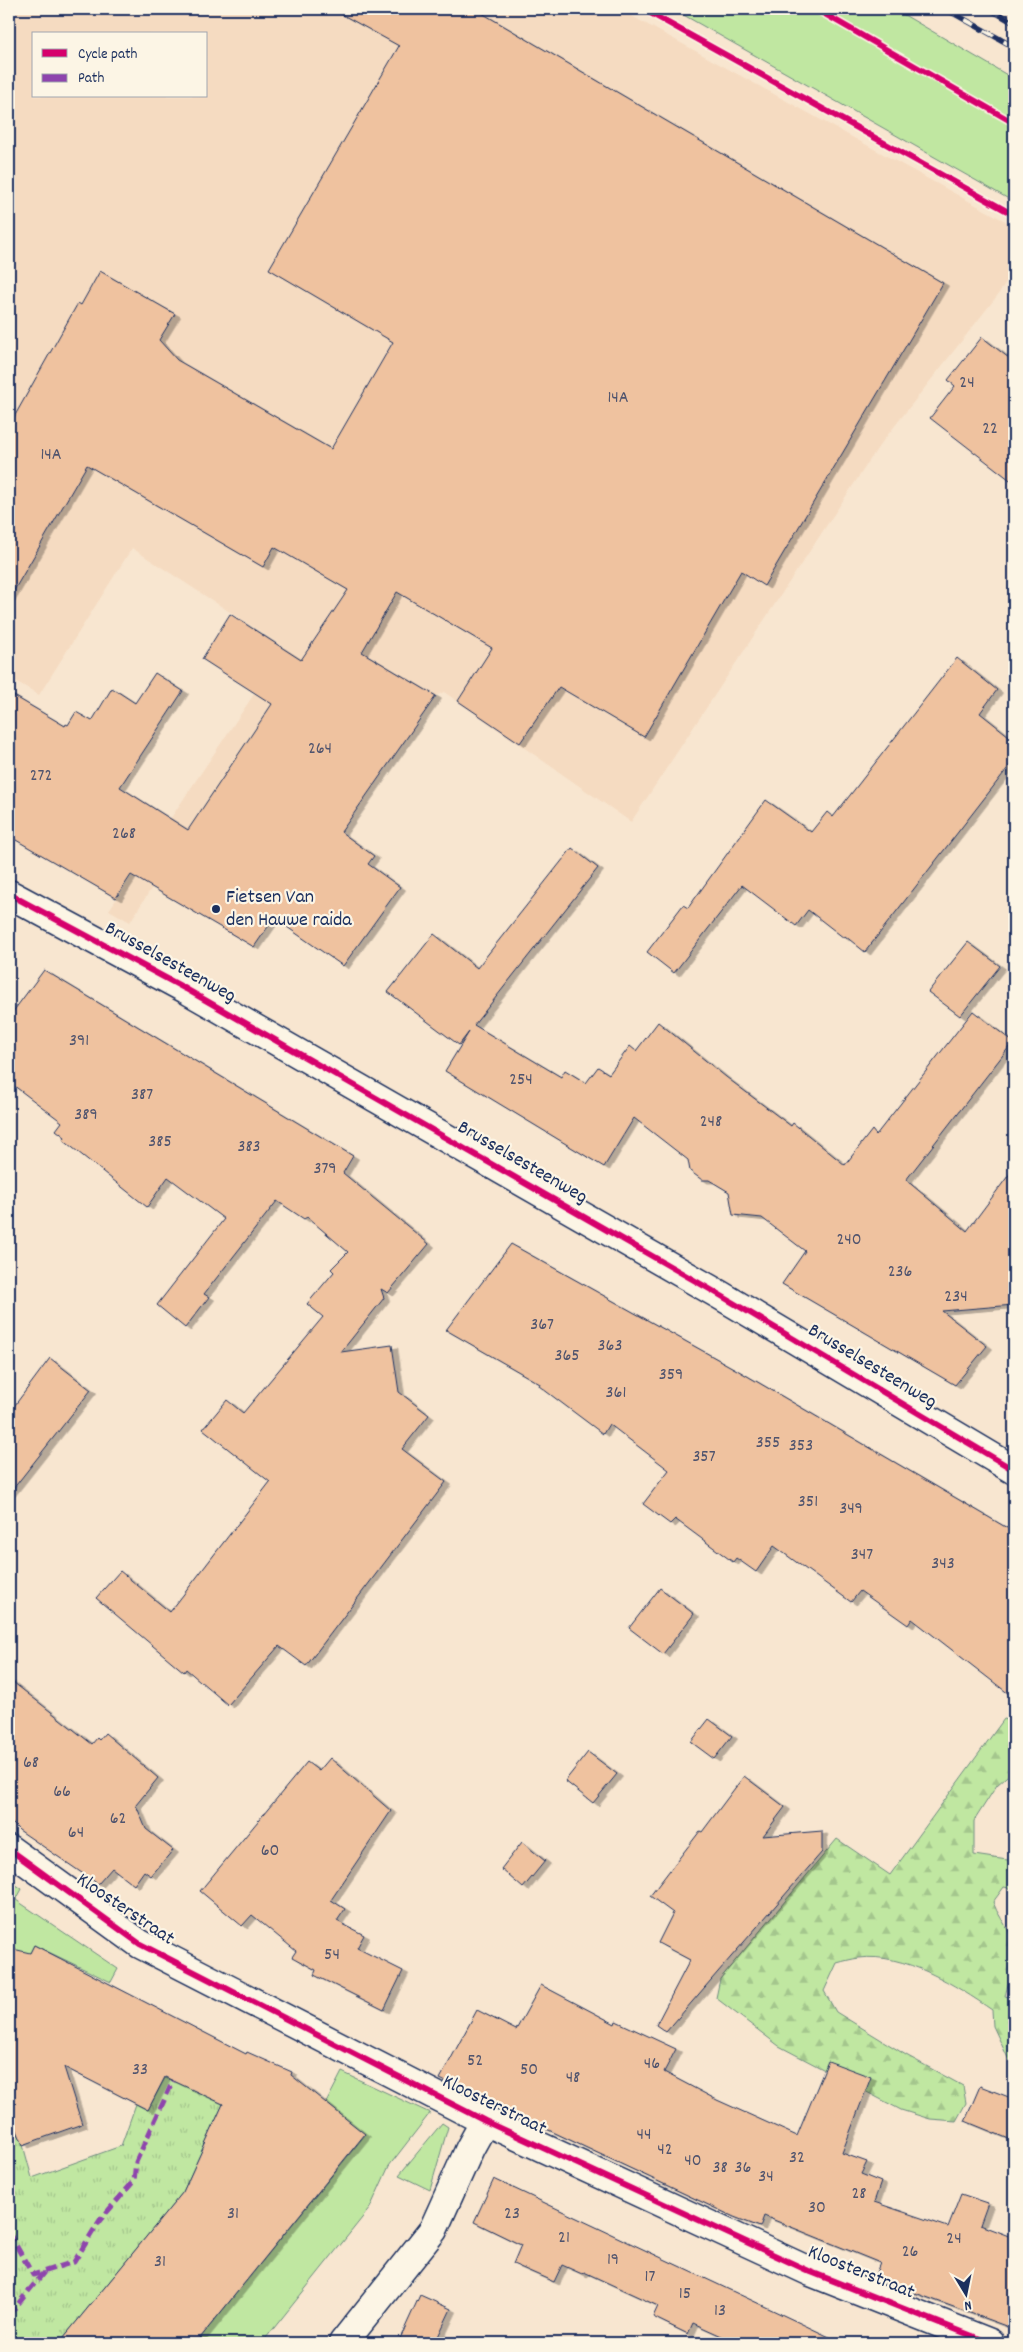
<svg xmlns="http://www.w3.org/2000/svg" width="1023" height="2352" font-family="Dekko,sans-serif">
<style>
.built{fill:#f5dbc1;fill-rule:evenodd}
.grass{fill:#c0e7a1;stroke:#6e8b80}
.forest{fill:url(#forest-firs);stroke:#6e8b80}
.park{fill:url(#park-tufts);stroke:#6e8b80}
.building{fill:#efc29f;stroke:#1b2f5e;filter:url(#shadow)}
.lines{fill:none;stroke-linecap:round;stroke-linejoin:round}
.minor-casing{stroke:#1b2f5e;stroke-width:31}
.primary-casing{stroke:#1b2f5e;stroke-width:31}
.minor{stroke:#fcf5e5;stroke-width:28}
.primary{stroke:#fcf5e5;stroke-width:28}
.rail-casing{stroke:#1b2f5e;stroke-width:5.5}
.rail{stroke:#fcf5e5;stroke-width:4;stroke-dasharray:11;stroke-linecap:butt}
.quiet{stroke:#8e44ad;stroke-width:5;stroke-dasharray:10 5;stroke-linecap:butt}
.cycleway-casing{stroke:#fcf5e5;stroke-width:9}
.cycleway{stroke:#d6006c;stroke-width:6}
.poi-dot{fill:#1b2f5e;stroke:#fcf5e5;stroke-width:2}
.labels{text-anchor:middle;dominant-baseline:central;stroke-width:4.5;stroke-linejoin:round;paint-order:stroke}
.number-label{font-size:18px;fill:#50546e}
.poi-label{font-size:20px;fill:#1b2f5e;stroke:#fcf5e5;text-anchor:start}
.street-label{font-size:20px;fill:#1b2f5e;stroke:#fcf5e5}
</style>
<defs>
<pattern id="forest-firs" width="22" height="20" patternUnits="userSpaceOnUse" patternTransform="scale(1.25)"><rect width="22" height="20" fill="#c0e7a1"/><path d="M5 1l3.5 6h-7zM16 11l3.5 6h-7z" fill="#a4c68d"/></pattern>
<pattern id="park-tufts" width="24" height="20" patternUnits="userSpaceOnUse" patternTransform="scale(1.25)"><rect width="24" height="20" fill="#c0e7a1"/><path d="M3 7l-1-3M5 7V3M7 7l1-3M15 17l-1-3M17 17v-4M19 17l1-3" fill="none" stroke="#a4c68d"/></pattern>
<filter id="shadow"><feDropShadow dx="5.5" dy="3" stdDeviation="0" flood-color="#0004"/></filter>
</defs>
<rect width="100%" height="100%" fill="#f8e6d0"/>
<filter id="ink" filterUnits="userSpaceOnUse"><feTurbulence type="fractalNoise" baseFrequency=".02" numOctaves="2"/><feDisplacementMap in="SourceGraphic" scale="10" xChannelSelector="R" yChannelSelector="G"/><feConvolveMatrix kernelMatrix="1 2 1 2 8 2 1 2 1" color-interpolation-filters="sRGB"/></filter>
<g filter="url(#ink)">
<path class="built" d="M9,9H619L1014,226V281L1008,279L997,296L879,446L631,822L444,692L436,696L322,628L207,801L130,922L109,910L285,648L132,548L39,695L9,677ZM34,34H206V96H34Z"/>
<g class="grass">
<path d="M673,9H894L1014,79V202Z"/>
<path d="M9,1880L22,1889L16,1900L118,1969L111,1982L34,1945L28,1957L9,1948Z"/>
<path d="M342,2072L430,2113L389,2166L370,2208L262,2343H196L365,2135L326,2103Z"/>
<path d="M442,2123L448,2127L430,2190L399,2175Z"/>
</g>
<path class="forest" d="M1004,1719L1014,1721V1770L997,1785L974,1821V1855L1014,1861V1889L1004,1887L993,1902C997,1914 1005,1923 1010,1934C1017,1953 1010,1977 1005,1996L1014,1998V2071L993,2026L992,2010C957,1986 904,1952 859,1958C852,1959 844,1961 837,1963L824,1991L836,2012L906,2055L963,2086L966,2103L956,2121L930,2119L901,2110L779,2046L716,1998L720,1979L837,1839L890,1875Z"/>
<path class="park" d="M165,2078L173,2081L230,2089L183,2192L59,2343H17L9,2335V2111L23,2145L32,2178L121,2146L136,2104L148,2110Z"/>
<g class="building">
<path d="M332,9H475L943,283L764,586L741,571L644,737L559,687L520,743L458,701L492,648L397,592L362,652L436,696L341,832L374,856L368,864L400,887L343,966L274,918L254,947L131,875L116,898L9,836V693L65,726L66,724L68,725L76,712L92,721L112,688L135,703L155,673L183,691L120,787L188,830L272,704L202,659L230,614L301,660L348,590L274,547L263,567L87,465L9,599V426L78,303L81,305L100,271L175,314L159,340L177,360L331,449L393,342L269,269L399,46Z"/>
<path d="M982,337L1014,362V483L930,418L955,386L948,380Z"/>
<path d="M957,658L997,690L980,713L1014,740V760L865,952L845,936L844,938L808,910L796,926L742,885L674,973L647,952L683,905L688,908L766,800L811,832L827,812L833,817Z"/>
<path d="M572,848L598,868L474,1025L561,1077L565,1070L586,1083L598,1067L609,1074L630,1046L636,1051L658,1022L726,1077L791,1126L793,1123L845,1165L872,1130L876,1135L973,1011L1013,1042L906,1180L967,1231L1014,1168V1305L942,1311L987,1346L955,1385L782,1284L805,1251L762,1218L733,1215L729,1192L709,1180H702L690,1171L688,1160L634,1118L604,1167L445,1071L469,1032L459,1045L388,992L434,934L477,968Z"/>
<path d="M968,942L1000,966L960,1016L928,992Z"/>
<path d="M44,970L353,1156L343,1173L429,1244L388,1293L381,1289L384,1298L341,1352L392,1345L399,1392L429,1415L402,1449L446,1482L306,1666L279,1646L228,1705L186,1669L184,1672L96,1598L120,1571L170,1612L270,1482L203,1429L227,1400L243,1413L323,1317L307,1304L334,1272L331,1269L348,1252L307,1217L304,1219L277,1201L204,1294L209,1297L185,1328L157,1305L224,1219L168,1177L147,1207L63,1140L65,1137L56,1130L62,1122L9,1082V1017Z"/>
<path d="M511,1244L737,1370L1014,1532V1698L912,1619L908,1625L860,1591L851,1602L774,1546L756,1572L736,1558L733,1562L675,1519L670,1524L643,1504L669,1470L609,1424L603,1434L539,1386L540,1384L446,1330Z"/>
<path d="M50,1358L91,1390L9,1494V1413Z"/>
<path d="M660,1588L694,1614L663,1654L629,1628Z"/>
<path d="M9,1679L92,1744L97,1738L99,1740L105,1733L158,1778L136,1805L146,1829L173,1850L151,1876L144,1871L134,1885L112,1868L98,1884L19,1830L9,1820Z"/>
<path d="M709,1719L732,1736L714,1759L691,1742Z"/>
<path d="M588,1752L617,1774L593,1803L565,1781Z"/>
<path d="M330,1758L391,1811L331,1900L345,1909L337,1921L364,1935L357,1948L403,1971L384,2010L314,1975L316,1970L292,1957L296,1951L252,1915L242,1926L200,1891L307,1762L319,1771Z"/>
<path d="M744,1776L785,1807L763,1836L822,1831V1852L666,2032L656,2025L690,1960L658,1943L673,1913L650,1896L700,1831L702,1832Z"/>
<path d="M522,1842L545,1861L523,1888L501,1869Z"/>
<path d="M34,1945L246,2054L247,2052L292,2072L291,2075L365,2134L196,2343H59L183,2192L223,2104L165,2077L148,2110L64,2067L82,2124L23,2145L9,2111V1948L30,1953Z"/>
<path d="M541,1985L615,2024L616,2021L676,2049L664,2072L717,2100L797,2136L828,2061L871,2077L842,2153L867,2162L861,2174L881,2182L874,2202L948,2227L961,2194L988,2203L980,2225L1014,2238V2329L874,2278L880,2263L764,2216L760,2227L734,2217L440,2079L477,2010L516,2030Z"/>
<path d="M980,2086L1014,2099V2141L965,2121Z"/>
<path d="M494,2179L783,2315L842,2343H737L693,2323L688,2334L653,2317L658,2306L584,2272L582,2274L562,2265L554,2282L513,2264L521,2245L474,2222Z"/>
<path d="M420,2295L451,2309L435,2343H398Z"/>
</g>
<g class="lines">
<defs>
<g id="minor">
<path d="M9,1849L140,1944L485,2121L811,2272L990,2343"/>
<path d="M343,2343L433,2230L470,2148L485,2121"/>
</g>
<path id="primary" d="M9,894L186,989L720,1295L1014,1470"/>
</defs>
<use href="#minor" class="minor-casing"/>
<use href="#primary" class="primary-casing"/>
<use href="#minor" class="minor"/>
<use href="#primary" class="primary"/>
<defs>
<g id="rail">
<path d="M946,9L1014,47"/>
<path d="M990,9L1014,23"/>
</g>
</defs>
<use href="#rail" class="rail-casing"/>
<use href="#rail" class="rail"/>
<g class="quiet">
<path d="M9,2140L18,2132"/>
<path d="M9,2233L33,2275L74,2262L100,2220L134,2181L136,2162L173,2081"/>
<path d="M9,2315L45,2271"/>
</g>
<defs>
<g id="cycleway">
<path d="M643,9L1014,215"/>
<path d="M816,9L1014,123"/>
<path d="M9,894L186,989L720,1295L1014,1470"/>
<path d="M9,1849L140,1944L485,2121L811,2272L990,2343"/>
</g>
</defs>
<use href="#cycleway" class="cycleway-casing"/>
<use href="#cycleway" class="cycleway"/>
</g>
</g>
<circle class="poi-dot" cx="216" cy="909" r="5"/>
<g class="labels">
<g class="number-label">
<text x="967" y="383">24</text>
<text x="618" y="398">14A</text>
<text x="990" y="429">22</text>
<text x="51" y="455">14A</text>
<text x="320" y="749">264</text>
<text x="41" y="776">272</text>
<text x="124" y="834">268</text>
<text x="79" y="1041">391</text>
<text x="521" y="1080">254</text>
<text x="142" y="1095">387</text>
<text x="86" y="1115">389</text>
<text x="711" y="1122">248</text>
<text x="160" y="1142">385</text>
<text x="249" y="1147">383</text>
<text x="325" y="1169">379</text>
<text x="849" y="1240">240</text>
<text x="900" y="1272">236</text>
<text x="956" y="1297">234</text>
<text x="542" y="1325">367</text>
<text x="610" y="1346">363</text>
<text x="567" y="1356">365</text>
<text x="671" y="1375">359</text>
<text x="616" y="1393">361</text>
<text x="768" y="1443">355</text>
<text x="801" y="1446">353</text>
<text x="704" y="1457">357</text>
<text x="808" y="1502">351</text>
<text x="851" y="1509">349</text>
<text x="862" y="1555">347</text>
<text x="943" y="1564">343</text>
<text x="31" y="1763">68</text>
<text x="62" y="1792">66</text>
<text x="118" y="1819">62</text>
<text x="76" y="1833">64</text>
<text x="270" y="1851">60</text>
<text x="332" y="1955">54</text>
<text x="475" y="2061">52</text>
<text x="652" y="2064">46</text>
<text x="140" y="2070">33</text>
<text x="529" y="2070">50</text>
<text x="573" y="2078">48</text>
<text x="644" y="2135">44</text>
<text x="665" y="2150">42</text>
<text x="797" y="2158">32</text>
<text x="693" y="2161">40</text>
<text x="720" y="2168">38</text>
<text x="743" y="2168">36</text>
<text x="766" y="2177">34</text>
<text x="859" y="2194">28</text>
<text x="817" y="2208">30</text>
<text x="233" y="2214">31</text>
<text x="512" y="2214">23</text>
<text x="564" y="2238">21</text>
<text x="954" y="2239">24</text>
<text x="910" y="2252">26</text>
<text x="613" y="2260">19</text>
<text x="160" y="2262">31</text>
<text x="650" y="2277">17</text>
<text x="685" y="2294">15</text>
<text x="720" y="2311">13</text>
</g>
<g class="poi-label">
<text x="226" y="898">Fietsen Van<tspan x="226" dy="23">den Hauwe raida</tspan></text>
</g>
<g class="street-label">
<text transform="translate(170 963) rotate(29)">Brusselsesteenweg</text>
<text transform="translate(522 1163) rotate(30)">Brusselsesteenweg</text>
<text transform="translate(872 1367) rotate(31)">Brusselsesteenweg</text>
<text transform="translate(125 1910) rotate(34)">Kloosterstraat</text>
<text transform="translate(494 2106) rotate(26)">Kloosterstraat</text>
<text transform="translate(861 2273) rotate(22)">Kloosterstraat</text>
</g>
</g>
<rect width="1023" height="2352" fill="none" stroke="#fcf5e5" stroke-width="30"/>
<rect x="15" y="15" width="993" height="2322" fill="none" stroke="#1b2f5e" stroke-width="2" filter="url(#ink)"/>
<rect x="32" y="32" width="175" height="65" fill="#fcf5e5" stroke="#a2a6af"/>
<rect x="42" y="49" width="25" height="8" fill="#d6006c" stroke="#a2a6af"/>
<text x="78" y="58" font-size="15" fill="#1b2f5e">Cycle path</text>
<rect x="42" y="74" width="25" height="8" fill="#8e44ad" stroke="#a2a6af"/>
<text x="78" y="82" font-size="15" fill="#1b2f5e">Path</text>
<g transform="translate(966 2294) rotate(170)" stroke="#fcf5e5" stroke-width="4" paint-order="stroke">
<path d="M0-4L9 19L0 12L-9 19Z" fill="#1b2f5e"/>
<text y="-8" font-size="14" font-weight="bold" text-anchor="middle" fill="#1b2f5e">N</text>
</g>
</svg>
